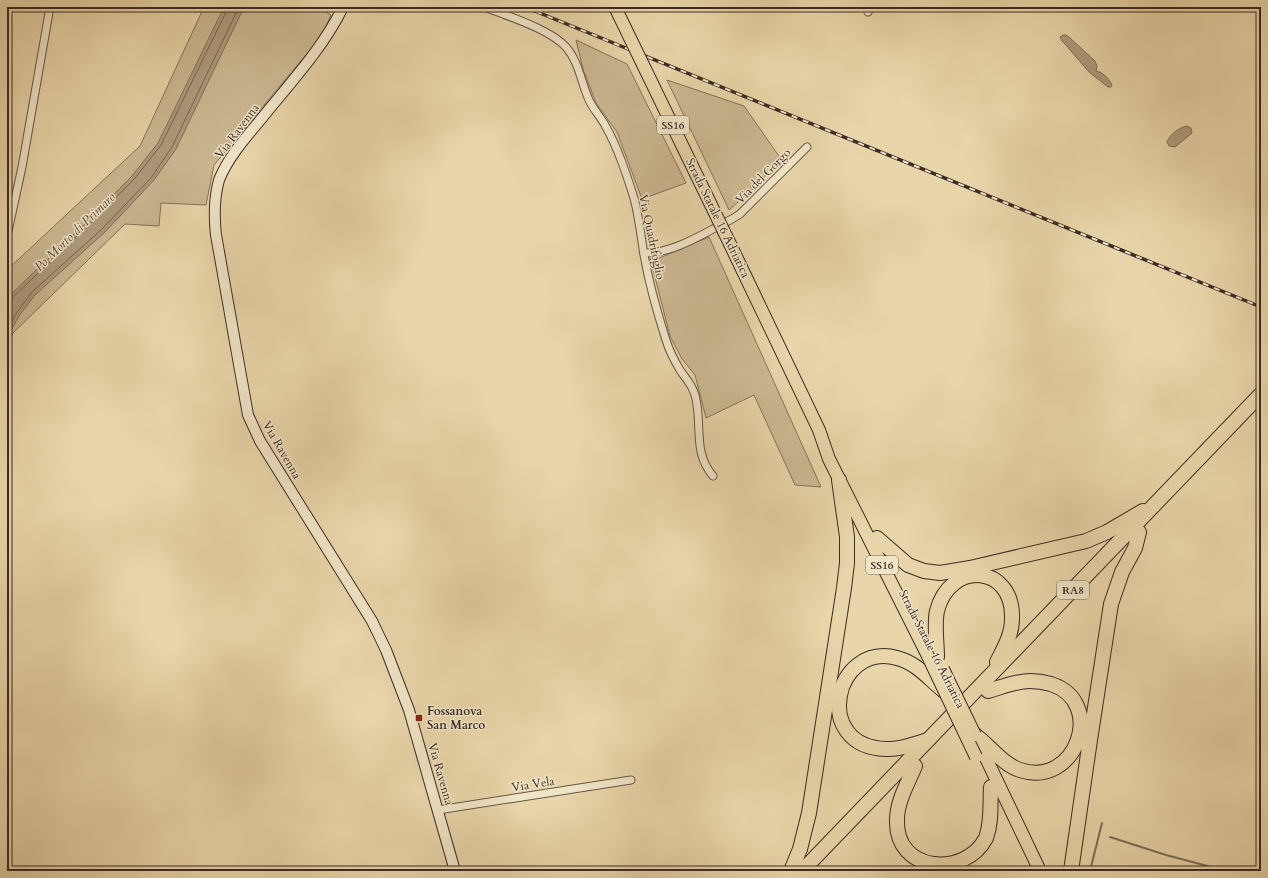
<svg xmlns="http://www.w3.org/2000/svg" width="1268" height="878" font-family="Cardo,serif">
<style>
.green{fill:#cbb892;stroke:#84725b}
.water{fill:#ae9b7c;stroke:#806e59}
.lines{fill:none;stroke-linecap:round;stroke-linejoin:round}
.shore{stroke:#756350;stroke-width:1}
.stream{stroke:#806e59;stroke-width:2}
.minor-casing{stroke:#675645;stroke-width:9}
.secondary-casing{stroke:#3c2b24;stroke-width:12}
.primary-casing{stroke:#3c2b24;stroke-width:14}
.motorway-casing{stroke:#3c2b24;stroke-width:16}
.minor{stroke:#f0e4c7;stroke-width:7}
.secondary{stroke:#f0e4c7;stroke-width:10}
.primary{stroke:#e8d5a9;stroke-width:12}
.motorway{stroke:#e8d5a9;stroke-width:14}
.rail-casing{stroke:#3c2b24;stroke-width:3.5}
.rail{stroke:#f0e4c7;stroke-width:2;stroke-dasharray:6;stroke-linecap:butt}
.primary-bridge-casing{stroke:#3c2b24;stroke-width:14;stroke-linecap:butt}
.primary-bridge{stroke:#e8d5a9;stroke-width:12}
.poi-dot{fill:#8f2418;stroke:#f0e4c7;stroke-width:1.5}
.labels{text-anchor:middle;dominant-baseline:central;stroke-width:3;stroke-linejoin:round;paint-order:stroke}
.shield{fill:#f0e4c7;stroke:#726255;stroke-width:1}
.shield-label{font-size:11px;font-weight:bold;fill:#3c2b24}
.street-label{font-size:12px;fill:#3c2b24;stroke:#f0e4c7}
.poi-label{font-size:12px;font-weight:bold;fill:#3c2b24;stroke:#f0e4c7;text-anchor:start}
.water-label{font-size:13px;font-style:italic;fill:#58473a;stroke:#f0e4c7}
</style>
<rect width="100%" height="100%" fill="#e8d5a9"/>
<filter id="stains"><feTurbulence type="fractalNoise" baseFrequency=".005" numOctaves="4"/><feColorMatrix values="0 0 0 0 .2 0 0 0 0 .09 0 0 0 0 .02 0 0 0 .5 -.17"/></filter>
<radialGradient id="worn" r=".72"><stop offset=".6" stop-color="#630" stop-opacity="0"/><stop offset="1" stop-color="#630" stop-opacity=".3"/></radialGradient>
<g class="green">
<path d="M204,7H318L331,15L321,37L214,165L206,205L161,203L159,226L125,224L13,333L7,348V270L140,146Z"/>
<path d="M576,40L627,64L686,183L642,199L617,132L596,103L583,69Z"/>
<path d="M667,80L744,106L781,159L755,187L729,210Z"/>
<path d="M709,237L821,487L795,485L754,395L706,418L695,375L682,359L670,336L650,258L657,259Z"/>
</g>
<g class="water">
<path d="M224,7H244L176,149L154,180L105,232L35,295L19,316L7,338V298L92,217L132,176L158,143Z"/>
<path d="M1063,35H1066L1069,37L1095,61L1097,66L1096,71C1102,72 1109,78 1112,85L1111,87H1108L1089,72L1065,44L1062,41L1060,37Z"/>
<path d="M1187,126L1191,128L1192,133L1175,147L1169,146L1167,142C1169,135 1180,127 1187,126Z"/>
</g>
<g class="lines">
<g class="shore">
<path d="M7,300L12,298L95,219L135,178L161,145L227,10V7"/>
<path d="M7,330L16,314L32,292L102,229L151,178L172,147L239,7"/>
</g>
<g class="stream">
<path d="M1110,837L1166,855L1215,868L1244,870L1261,867"/>
<path d="M1090,871L1102,823"/>
</g>
<defs>
<g id="minor">
<path d="M485,7C509,17 548,28 566,47C579,62 581,82 589,100C593,109 600,116 605,125C618,148 626,173 634,198C639,217 641,236 644,255C649,283 657,312 666,340C669,350 674,360 680,370C687,381 691,382 695,395C703,423 692,452 713,476"/>
<path d="M868,12L870,7"/>
<path d="M7,236L22,167L50,7"/>
<path d="M644,253C673,254 706,232 732,219L740,214L807,147"/>
<path d="M438,810L631,780"/>
</g>
<path id="secondary" d="M343,7C323,48 291,82 262,118C247,136 228,157 219,180C214,198 214,217 216,235L248,415L260,441L372,621L386,650L409,710L455,871"/>
<g id="primary">
<path d="M730,244L819,430L829,459L925,650"/>
<path d="M975,735L1040,871"/>
</g>
<g id="motorway">
<path d="M877,538L908,565L924,571L940,573L970,568L1086,541L1107,532L1143,511"/>
<path d="M937,657C937,642 934,625 937,611C950,560 1014,564 1012,619C1012,635 1004,648 997,662"/>
<path d="M975,735C990,746 1002,764 1020,770C1076,789 1107,702 1051,684C1044,682 1037,681 1030,681C1016,681 1002,687 988,691"/>
<path d="M928,740C914,744 900,750 886,749C811,747 834,641 897,658C917,663 929,679 944,691"/>
<path d="M915,766C908,783 897,801 897,820C895,873 965,878 986,838C992,822 990,804 991,787"/>
<path d="M791,871L800,849L809,813L844,588L847,563V537L839,480"/>
<path d="M802,871L1261,394"/>
<path d="M1071,871L1090,740L1111,604L1122,572L1135,548L1139,532"/>
</g>
</defs>
<use href="#minor" class="minor-casing"/>
<use href="#secondary" class="secondary-casing"/>
<use href="#primary" class="primary-casing"/>
<use href="#motorway" class="motorway-casing"/>
<use href="#minor" class="minor"/>
<use href="#secondary" class="secondary"/>
<use href="#primary" class="primary"/>
<use href="#motorway" class="motorway"/>
<defs>
<path id="rail" d="M525,7L1261,307"/>
</defs>
<use href="#rail" class="rail-casing"/>
<use href="#rail" class="rail"/>
<defs>
<g id="primary-bridge">
<path d="M615,7L730,244"/>
<path d="M925,650L976,757"/>
<path d="M943,669L975,735"/>
</g>
</defs>
<use href="#primary-bridge" class="primary-bridge-casing"/>
<use href="#primary-bridge" class="primary-bridge"/>
</g>
<rect class="poi-dot" x="415" y="714" width="8" height="8" rx="2"/>
<g class="labels">
<g class="shield">
<rect x="657" y="116" width="32" height="18" rx="3"/>
<rect x="866" y="556" width="32" height="18" rx="3"/>
<rect x="1057" y="581" width="32" height="18" rx="3"/>
</g>
<g class="shield-label">
<text x="673" y="125">SS16</text>
<text x="882" y="565">SS16</text>
<text x="1073" y="590">RA8</text>
</g>
<g class="street-label">
<text transform="translate(237 131) rotate(-53)">Via Ravenna</text>
<text transform="translate(763 176) rotate(-45)">Via del Gorgo</text>
<text transform="translate(718 218) rotate(64)">Strada Statale 16 Adriatica</text>
<text transform="translate(652 237) rotate(78)">Via Quadrifoglio</text>
<text transform="translate(282 450) rotate(60)">Via Ravenna</text>
<text transform="translate(932 649) rotate(63)">Strada Statale 16 Adriatica</text>
<text transform="translate(441 774) rotate(74)">Via Ravenna</text>
<text transform="translate(533 784) rotate(-9)">Via Vela</text>
</g>
<g class="poi-label">
<text x="427" y="711">Fossanova<tspan x="427" dy="14">San Marco</tspan></text>
</g>
<g class="water-label">
<text transform="translate(75 232) rotate(-44)">Po Morto di Primaro</text>
</g>
</g>
<rect width="1268" height="878" fill="none" stroke="#e8d5a9" stroke-width="24"/>
<rect x="8" y="8" width="1252" height="862" fill="none" stroke="#3c2b24" stroke-width="2"/>
<rect x="12" y="12" width="1244" height="854" fill="none" stroke="#3c2b24"/>
<rect width="100%" height="100%" filter="url(#stains)"/>
<rect width="100%" height="100%" fill="url(#worn)"/>
</svg>
